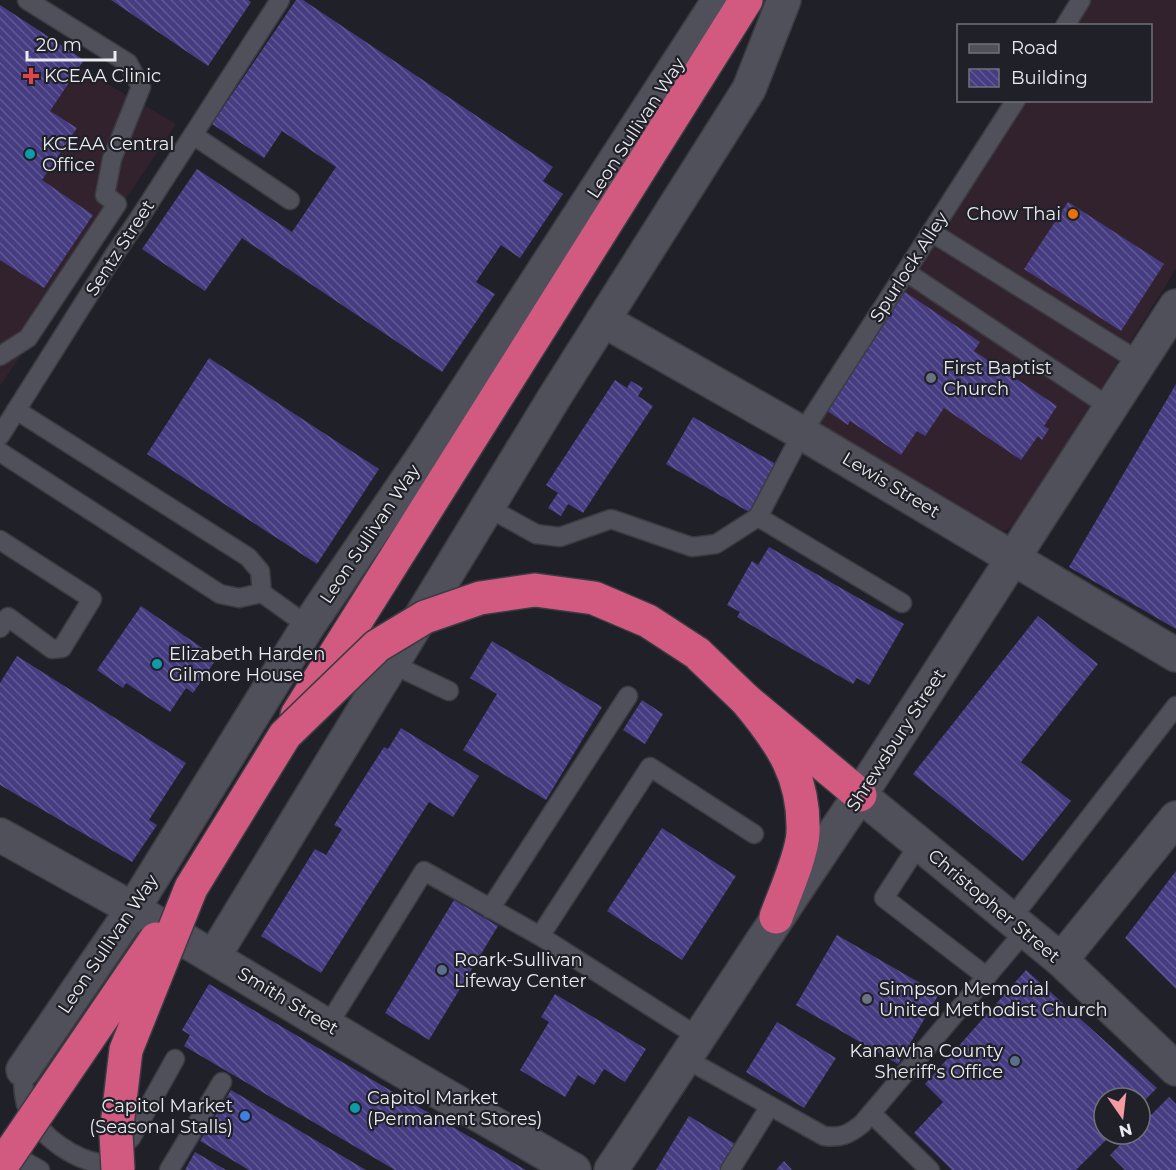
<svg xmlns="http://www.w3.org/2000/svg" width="1176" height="1170" font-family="Montserrat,sans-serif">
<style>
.commercial{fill:#32222d}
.building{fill:url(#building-back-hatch)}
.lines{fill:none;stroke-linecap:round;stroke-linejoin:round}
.service-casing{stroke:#3b3b42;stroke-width:21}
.minor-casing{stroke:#3b3b42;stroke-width:36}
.tertiary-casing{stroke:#3b3b42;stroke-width:36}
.motorway-casing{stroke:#3b3b42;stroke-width:36}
.service{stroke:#50505a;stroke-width:18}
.minor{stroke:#50505a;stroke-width:33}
.tertiary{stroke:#50505a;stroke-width:33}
.motorway{stroke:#d25a81;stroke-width:33}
.motorway-bridge-casing{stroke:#3b3b42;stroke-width:36;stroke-linecap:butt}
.motorway-bridge{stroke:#d25a81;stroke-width:33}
.health-dot{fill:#e0444e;stroke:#202028;stroke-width:2}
.culture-dot{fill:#0f9aa8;stroke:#202028;stroke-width:2}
.food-dot{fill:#e8710a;stroke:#202028;stroke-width:2}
.worship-dot{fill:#6b7280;stroke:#202028;stroke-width:2}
.service-dot{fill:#5c6f8a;stroke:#202028;stroke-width:2}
.shop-dot{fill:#3f7fe0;stroke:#202028;stroke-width:2}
.labels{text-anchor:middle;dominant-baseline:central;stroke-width:4.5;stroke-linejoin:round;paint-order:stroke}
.poi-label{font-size:18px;fill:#eaeaf0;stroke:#202028;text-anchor:start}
.street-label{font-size:18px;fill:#eaeaf0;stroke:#202028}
</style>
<defs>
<pattern id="building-back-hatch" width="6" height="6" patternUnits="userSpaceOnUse" patternTransform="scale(1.5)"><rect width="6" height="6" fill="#463c82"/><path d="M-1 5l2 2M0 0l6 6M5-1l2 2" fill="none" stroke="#615894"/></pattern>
</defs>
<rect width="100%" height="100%" fill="#202028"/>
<g class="commercial">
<path d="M1090,0H1176V269L1015,525L1006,530H1002L818,432L815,419L1024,101L1150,100V26L1074,25Z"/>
<path d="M0,21L176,124L0,386Z"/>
</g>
<g class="building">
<path d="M111,0H248L251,2L208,66Z"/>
<path d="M296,0H303L553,167L543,181L563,194L520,258L501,245L476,282L495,294L442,372L242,238L205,291L142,249L197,169L292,232L336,167L282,131L264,158L212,124Z"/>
<path d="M0,5L84,60L50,111L77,128L42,180L93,215L44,288L0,260Z"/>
<path d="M1068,202L1164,264L1121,331L1024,269Z"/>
<path d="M905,292L980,342L974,351L1057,406L1044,426L1049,429L1042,440L1038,436L1021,460L944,408L925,436L917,431L901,455L850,421L848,425L826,410Z"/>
<path d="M209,358L379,469L317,564L147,454Z"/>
<path d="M615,380L627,388L631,381L643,388L638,396L653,406L583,513L568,504L561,516L548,508L558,493L546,485Z"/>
<path d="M1176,384V629L1069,567Z"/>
<path d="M693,417L776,464L749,512L666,464Z"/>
<path d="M769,547L904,624L869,685L857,678L853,684L737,617L740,612L727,605L752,561L758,565Z"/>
<path d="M141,606L217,658L193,693L186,688L170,712L126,683L123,688L97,670Z"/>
<path d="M1038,616L1098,664L1021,762L1071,801L1023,861L913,774Z"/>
<path d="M492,641L602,707L546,800L463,750L497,694L470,678Z"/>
<path d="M17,656L186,763L149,820L157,825L132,862L0,785V683Z"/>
<path d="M642,700L663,714L645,744L623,730Z"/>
<path d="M401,728L479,776L453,817L429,802L321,973L261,936L315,849L326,855L342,829L334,825L384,747L388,749Z"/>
<path d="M662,828L736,876L682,960L607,911Z"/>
<path d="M1176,871V989L1125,938Z"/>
<path d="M454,900L498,926L429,1040L385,1013Z"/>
<path d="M837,935L939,994L898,1064L796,1005Z"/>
<path d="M1026,970L1157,1088L1140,1105V1098H1104V1134H1112L1076,1170H952L914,1133L943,1102L925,1084Z"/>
<path d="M209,984L526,1170H395L184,1046L190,1035L182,1030Z"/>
<path d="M555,994L646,1049L625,1082L604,1069L594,1085L578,1075L565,1097L520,1070L549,1022L541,1017Z"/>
<path d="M777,1022L836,1058L804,1108L746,1072Z"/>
<path d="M231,1090L366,1170H249L200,1141Z"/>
<path d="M1169,1097L1176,1104V1170H1125L1110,1155L1131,1134H1140V1126Z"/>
<path d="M689,1116L737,1145L722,1170H656Z"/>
<path d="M195,1152L226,1170H185Z"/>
<path d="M784,1161L792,1170H776Z"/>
</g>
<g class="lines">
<defs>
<g id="service">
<path d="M1065,26L1081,0"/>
<path d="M193,135L290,200"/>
<path d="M931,232L1140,362"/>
<path d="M906,272L1111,408"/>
<path d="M0,356L28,338L117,204L105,195L112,159L141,87L128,63L27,0"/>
<path d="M16,410L248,557L260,571L262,593"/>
<path d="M0,436L114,255L138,220L280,0"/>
<path d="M0,452L220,594L239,598L262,593L308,626"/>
<path d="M487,507L536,534L560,537L611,519L692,547L716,544L758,517"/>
<path d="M0,540L92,599L62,648L52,649L8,617L0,628"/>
<path d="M902,603L758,517L802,433L1016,100"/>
<path d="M392,664L449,691"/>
<path d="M919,844L884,898L987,977"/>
<path d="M490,909L628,696"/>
<path d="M1011,919L1176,706"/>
<path d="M540,936L650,767L754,834"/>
<path d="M328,1025L424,871L540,936L700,1038"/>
<path d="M686,1059L824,1136C841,1138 848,1135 862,1124L1025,931"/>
<path d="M23,1070C23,1083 23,1100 29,1112C42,1138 75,1160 103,1164L131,1138L175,1059"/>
<path d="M871,1113L930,1170"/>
<path d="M5,1150L40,1170"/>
<path d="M169,1170L222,1082"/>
<path d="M730,1170L770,1106"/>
</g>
<g id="minor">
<path d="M603,320L802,433L1176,655"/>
<path d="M860,795L1176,306"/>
<path d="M1061,960L1176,1069"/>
<path d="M23,1070L133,909"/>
</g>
<g id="tertiary">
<path d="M0,835L133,909L391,1064L574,1170"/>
<path d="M133,909L308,626L423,457L719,0"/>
<path d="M214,956L554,398L749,89L784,0"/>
<path d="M611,1170C695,1045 775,919 860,795L1061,960L1176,818"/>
</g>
<g id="motorway">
<path d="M697,653L746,700L860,795"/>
<path d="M746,700C781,742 805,776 803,833C802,855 784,895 776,917"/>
<path d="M297,715L746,0"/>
</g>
</defs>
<use href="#service" class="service-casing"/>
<use href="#minor" class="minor-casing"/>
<use href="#tertiary" class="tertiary-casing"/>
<use href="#motorway" class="motorway-casing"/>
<use href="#service" class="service"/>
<use href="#minor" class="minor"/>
<use href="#tertiary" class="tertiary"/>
<use href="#motorway" class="motorway"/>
<defs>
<g id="motorway-bridge">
<path d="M0,1168L156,939"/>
<path d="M118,1170L116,1134L126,1050L191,888L285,735L377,646L425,617L480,598L535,590L594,598L648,621L697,653"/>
</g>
</defs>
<use href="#motorway-bridge" class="motorway-bridge-casing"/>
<use href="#motorway-bridge" class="motorway-bridge"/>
</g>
<path class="health-dot" d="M28 67h6v6h6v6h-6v6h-6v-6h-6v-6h6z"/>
<g class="culture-dot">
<circle cx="30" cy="154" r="6"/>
<circle cx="157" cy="664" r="6"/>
<circle cx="355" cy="1108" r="6"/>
</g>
<circle class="food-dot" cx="1073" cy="214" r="6"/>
<g class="worship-dot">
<circle cx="931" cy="378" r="6"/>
<circle cx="867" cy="999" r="6"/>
</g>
<g class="service-dot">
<circle cx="442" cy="970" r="6"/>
<circle cx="1015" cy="1061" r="6"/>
</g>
<circle class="shop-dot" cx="245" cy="1116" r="6"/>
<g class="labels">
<g class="poi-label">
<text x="44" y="76">KCEAA Clinic</text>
<text x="42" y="144">KCEAA Central<tspan x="42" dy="21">Office</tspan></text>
<text x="1061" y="214" text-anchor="end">Chow Thai</text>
<text x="943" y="368">First Baptist<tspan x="943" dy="21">Church</tspan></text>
<text x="169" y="654">Elizabeth Harden<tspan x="169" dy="21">Gilmore House</tspan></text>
<text x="454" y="960">Roark-Sullivan<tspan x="454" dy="21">Lifeway Center</tspan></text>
<text x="879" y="989">Simpson Memorial<tspan x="879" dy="21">United Methodist Church</tspan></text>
<text x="1003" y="1051" text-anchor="end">Kanawha County<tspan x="1003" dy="21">Sheriff's Office</tspan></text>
<text x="367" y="1098">Capitol Market<tspan x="367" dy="21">(Permanent Stores)</tspan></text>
<text x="233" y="1106" text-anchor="end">Capitol Market<tspan x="233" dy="21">(Seasonal Stalls)</tspan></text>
</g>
<g class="street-label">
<text transform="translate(636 128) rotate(-57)">Leon Sullivan Way</text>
<text transform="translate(120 248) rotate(-57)">Sentz Street</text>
<text transform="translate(909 267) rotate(-57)">Spurlock Alley</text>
<text transform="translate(891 485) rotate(31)">Lewis Street</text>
<text transform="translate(370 534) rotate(-56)">Leon Sullivan Way</text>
<text transform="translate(896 740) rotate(-57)">Shrewsbury Street</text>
<text transform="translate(994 906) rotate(40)">Christopher Street</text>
<text transform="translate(108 944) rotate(-56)">Leon Sullivan Way</text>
<text transform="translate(288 1001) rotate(31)">Smith Street</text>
</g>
</g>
<rect x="957" y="24" width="195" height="78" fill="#202028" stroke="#717178" stroke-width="1.5"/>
<rect x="969" y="44" width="30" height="9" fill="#50505a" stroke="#717178" stroke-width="1.5"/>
<text x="1011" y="54" font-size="18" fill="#eaeaf0">Road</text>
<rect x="969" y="69" width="30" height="18" fill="url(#building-back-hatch)" stroke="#717178" stroke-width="1.5"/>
<text x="1011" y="84" font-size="18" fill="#eaeaf0">Building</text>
<g transform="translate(1122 1116) rotate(166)"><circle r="28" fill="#202028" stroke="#717178" stroke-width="1.5"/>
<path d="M0-4.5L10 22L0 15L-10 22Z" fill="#f49aa2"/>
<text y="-9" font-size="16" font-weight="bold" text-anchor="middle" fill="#eaeaf0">N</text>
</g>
<path d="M27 51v9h88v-9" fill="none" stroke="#eaeaf0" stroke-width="3"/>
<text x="36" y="51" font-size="18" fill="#eaeaf0" stroke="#202028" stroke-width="4.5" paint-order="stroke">20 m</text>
</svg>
